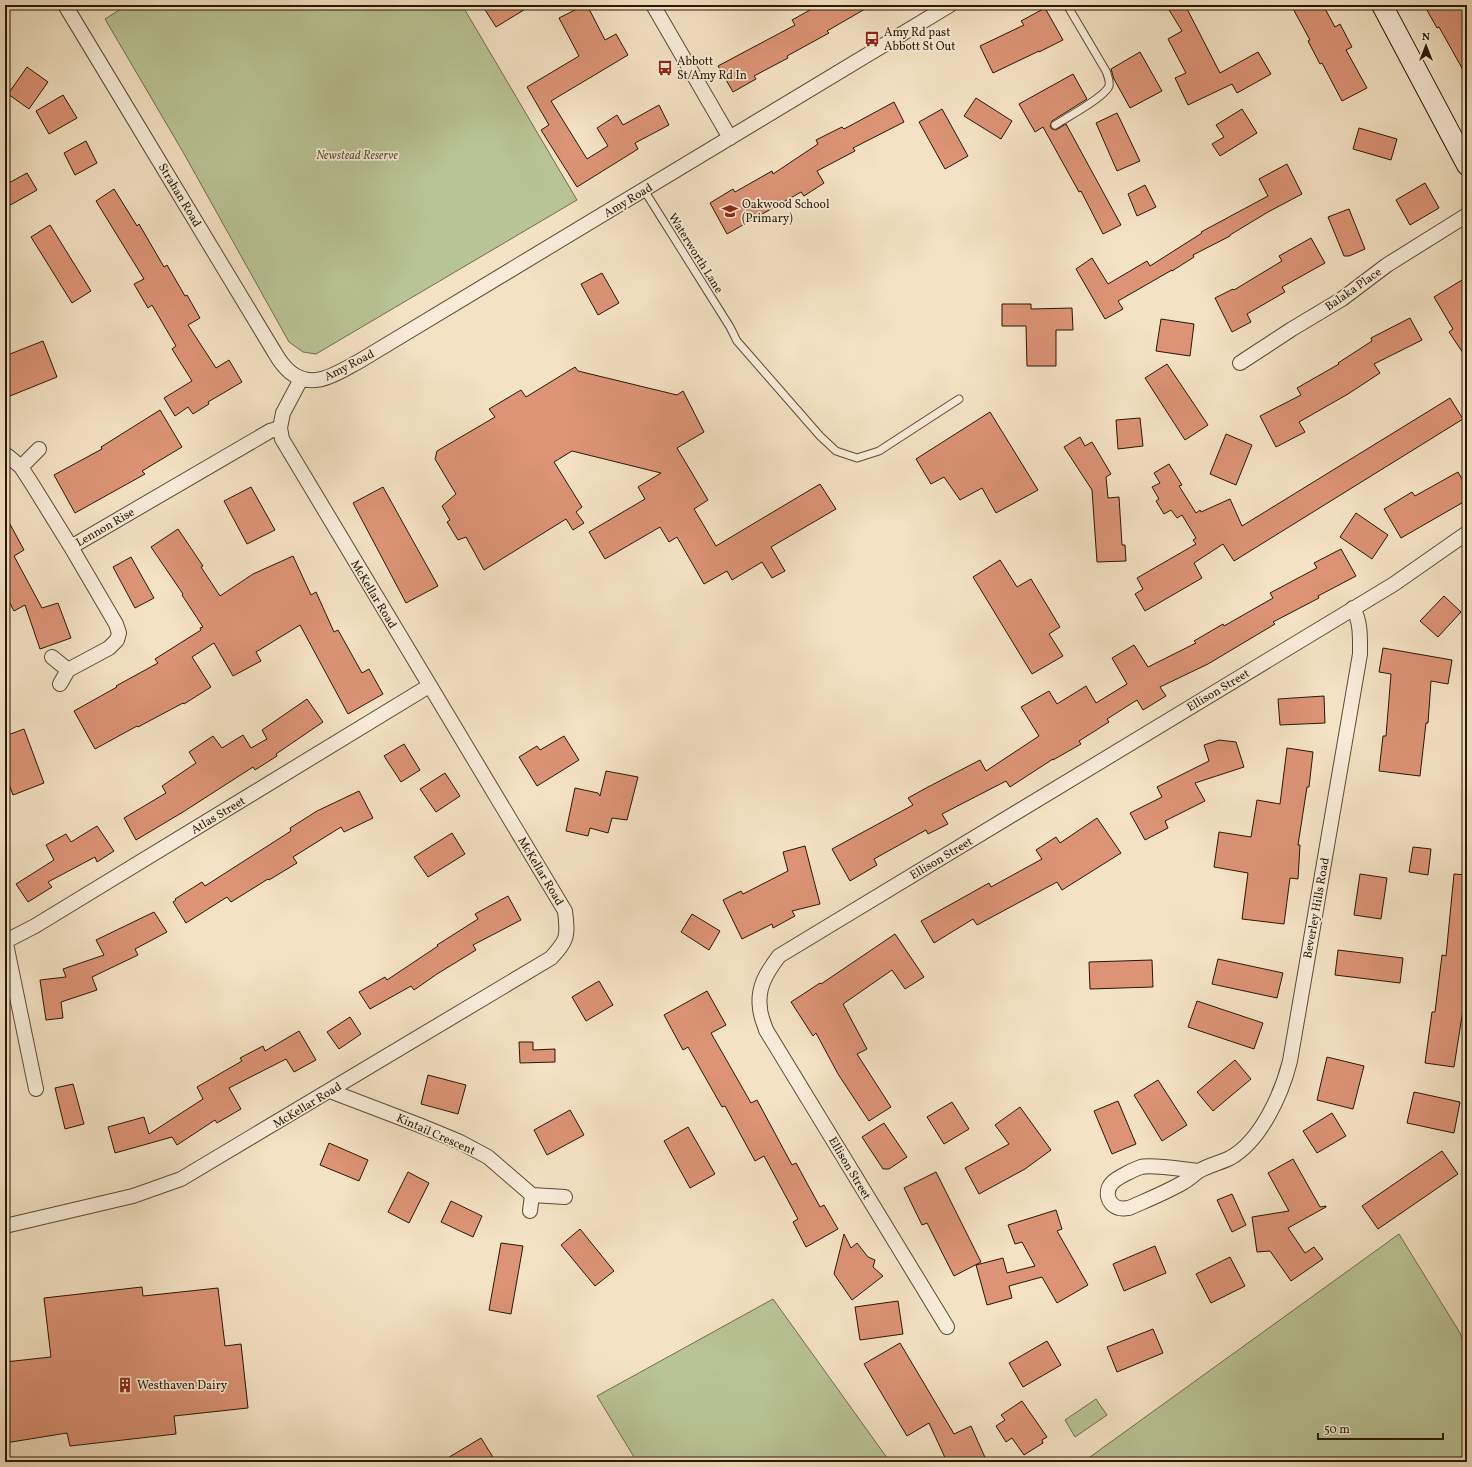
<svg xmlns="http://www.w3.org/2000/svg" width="1472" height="1467" font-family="Vollkorn,serif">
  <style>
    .green { fill: #b9c496; stroke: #716e4c }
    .building { fill: #dc9376; stroke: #291802 }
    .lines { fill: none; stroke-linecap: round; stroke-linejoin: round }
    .lane-casing { stroke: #5c4a32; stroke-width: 9 }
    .street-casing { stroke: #5c4a32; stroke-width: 16 }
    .secondary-casing { stroke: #291802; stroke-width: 22 }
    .lane { stroke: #f8ecd9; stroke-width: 7 }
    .street { stroke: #f8ecd9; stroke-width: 14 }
    .secondary { stroke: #f8ecd9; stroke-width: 20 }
    .labels { text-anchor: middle; stroke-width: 3.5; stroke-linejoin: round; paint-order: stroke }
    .poi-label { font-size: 12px; fill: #291802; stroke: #f8ecd9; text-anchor: start }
    .park-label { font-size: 12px; font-style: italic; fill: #5b5436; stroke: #f8ecd9 }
    .street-label { font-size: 12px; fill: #291802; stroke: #f8ecd9 }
  </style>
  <rect width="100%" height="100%" fill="#f4e2c4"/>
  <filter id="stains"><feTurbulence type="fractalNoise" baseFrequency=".005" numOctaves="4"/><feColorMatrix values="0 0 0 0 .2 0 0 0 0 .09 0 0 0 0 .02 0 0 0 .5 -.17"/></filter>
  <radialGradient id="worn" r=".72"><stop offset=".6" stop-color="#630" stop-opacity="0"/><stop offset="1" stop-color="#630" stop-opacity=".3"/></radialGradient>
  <path class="green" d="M127 5H462L577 200 316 354 303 352 289 342 183 152 105 19Z
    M1399 1234 1460 1333 1467 1355V1462H1083Z
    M773 1299 890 1462H637L597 1396Z
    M1096 1399 1107 1415 1075 1437 1065 1420Z"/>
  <path class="building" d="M482 5H532L496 27Z
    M585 5H587L605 40 616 34 628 55 551 101 587 159 608 146 597 128 617 115 623 125 659 105 669 125 635 143 638 149 577 187 541 130 549 125 527 87 579 56 559 18Z
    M819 5H872L827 31 829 33 787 56 788 58 754 76 756 79 733 92 718 66 795 25 792 20Z
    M1166 5H1185L1220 73 1258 52 1271 74 1237 93 1232 84 1188 105 1175 78 1186 73 1168 39 1182 31Z
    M1291 5H1323L1335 27 1340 24 1352 47 1346 50 1367 88 1342 101 1322 63 1320 64 1308 41 1310 40Z
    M1424 5H1464L1467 11V77L1439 27 1437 28Z
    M1045 8 1063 40 1039 52V51L993 73 980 46 1024 25 1021 21Z
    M1140 52 1162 91 1130 108 1114 79 1111 69Z
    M27 67 48 82 29 109 8 94Z
    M1073 74 1087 99 1052 121 1050 126 1052 129 1056 130 1066 124 1121 225 1103 234 1081 191 1079 192 1043 127 1035 132 1019 104Z
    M63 95 77 118 49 134 36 111Z
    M976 98 1012 121 1001 139 964 116Z
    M894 102 904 122 853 148 855 151 817 171 824 183 804 196 801 192 727 234 710 203 733 189 735 192 772 171 773 174 818 144 816 140 842 127 844 129Z
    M942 109 968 156 945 169 919 122Z
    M1242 109 1257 133 1220 156 1212 144 1224 137 1216 125Z
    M1117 113 1140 161 1117 171 1096 123Z
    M1359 128 1397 139 1391 160 1353 149Z
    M86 141 97 163 75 175 64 153Z
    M1287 164 1302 194 1268 212 1230 235V236L1193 255 1194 257 1172 271V270L1118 301 1123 309 1105 319 1076 269 1092 258 1108 284 1147 261 1150 266 1202 233 1201 232 1268 196 1259 179Z
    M27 173 37 190 5 208V185Z
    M1425 183 1439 208 1410 225 1396 200Z
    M1145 185 1156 207 1137 216 1128 194Z
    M114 189 137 226 139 224 164 267 167 265 185 296 187 295 200 318 188 325 216 368 229 360 242 382 208 402 209 404 193 414 188 407 175 416 164 398 192 381 172 349 176 346 152 305 148 308 134 284 144 279 96 201Z
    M1349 209 1365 249 1349 256H1344L1328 217Z
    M50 225 91 291 72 303 31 237Z
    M1311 238 1325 263 1282 287 1285 292 1247 314 1251 322 1232 332 1215 298 1233 289 1234 290 1282 261 1279 256Z
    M602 273 619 303 598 315 581 284Z
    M1467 277V359L1449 332 1453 329 1434 297Z
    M1002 304H1031V309L1072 308 1073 330H1056V366H1027L1026 326H1002Z
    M1410 318 1422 340 1374 364 1380 373 1348 394 1299 422 1305 432 1276 447 1260 416 1301 395 1297 388 1339 364 1338 363 1372 341 1371 338Z
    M1161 319 1194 324 1190 356 1156 351Z
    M43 341 57 377 5 398V356Z
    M1167 364 1208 425 1185 440 1145 378Z
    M575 367 578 371 677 395 683 391 704 432 677 448 708 500 694 509 716 546 820 484 836 509 771 547 785 571 772 578 762 562 732 580 727 571 704 584 677 537 669 542 660 527 605 559 589 532 645 499 638 487 661 473 572 451 554 462 582 507 576 512 584 523 573 530 566 519 484 570 466 537 458 540 447 522 450 520 442 506 456 494 435 459 437 451 495 417 489 409 521 390 526 397Z
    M1450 398 1463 419 1234 561 1223 544 1194 563 1202 578 1145 611 1135 594 1143 589 1137 578 1196 544 1193 540 1196 538 1182 515 1177 518 1171 510 1164 514 1156 501 1159 499 1152 487 1160 483 1154 473 1169 464 1182 485 1179 486 1196 513 1200 510 1201 512 1230 499 1242 526Z
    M160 410 182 447 142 471 145 474 75 513 54 475 102 449 101 447Z
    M990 412 1038 490 996 513 982 488 960 500 944 477 931 484 916 459Z
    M1140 418 1143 446 1118 449 1116 420Z
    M1226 434 1252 445 1236 485 1210 474Z
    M1080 437 1085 446 1092 442 1111 474 1106 477 1108 498 1119 497 1122 545H1125L1126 561 1097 562 1092 490 1064 447Z
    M1458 472 1467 488V500L1401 538 1384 509 1412 492 1415 496Z
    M251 487 275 530 247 544 224 501Z
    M383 487 438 586 406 603 353 503Z
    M1356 513 1388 535 1372 559 1340 537Z
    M5 515 24 550 14 556 42 608 58 603 71 638 40 649 25 605 14 611 5 594Z
    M178 529 203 566 201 567 220 596 253 574 293 556 311 595 316 592 334 632 338 630 362 673 369 669 383 694 348 714 300 625 256 652 261 661 233 676 214 643 192 657 211 687 184 704 183 703 138 727 137 726 95 749 74 711 117 687 116 686 158 663 155 659 201 630 200 628 203 627 182 595 183 594 151 547Z
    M1341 549 1356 576 1318 596 1319 598 1273 622 1275 624 1208 664 1160 687 1166 696 1143 710 1137 700 1107 719 1109 722 1079 741 1081 744 1053 760V759L1010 787 1006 781 942 814 948 824 928 834 926 830 874 859 877 865 850 881 832 849 913 805 908 798 928 787 980 760 986 771 1039 736 1021 707 1049 691 1057 704 1086 686 1096 703 1127 684 1112 658 1134 645 1148 667 1196 643 1194 641 1223 624 1224 626 1273 598 1270 593 1317 568 1314 563Z
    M131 557 154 598 135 608 113 567Z
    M1000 560 1017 587 1031 579 1060 627 1049 634 1063 656 1032 674 973 577Z
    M1444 596 1461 612 1438 637 1420 621Z
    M1383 648 1452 660 1448 684 1431 681 1428 723H1426L1420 776 1379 771 1383 736H1386L1391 674 1379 672Z
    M1324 696 1325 723 1280 725 1278 699Z
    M307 699 323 722 276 754 277 756 255 770 253 767 183 812 136 840 124 818 166 793 162 786 196 763 189 752 213 736 222 748 243 735 251 748 267 739 262 730Z
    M24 729 44 783 13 795 5 774V736Z
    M564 736 579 760 537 786 519 757 537 746 540 750Z
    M1219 740 1236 742 1244 767 1195 783 1205 801 1165 821 1168 828 1145 840 1130 813 1162 797 1157 787 1209 761 1204 745Z
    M404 744 420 770 401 782 384 756Z
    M1287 748 1313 752 1309 787H1307L1298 845H1300L1298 879 1290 878 1284 924 1242 919 1248 873 1214 867 1219 832 1251 837 1257 800 1280 804Z
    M606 771 638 777 627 820 612 818 608 833 590 828 588 836 566 831 575 788 598 793 600 796Z
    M445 773 460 796 436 812 420 789Z
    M359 791 373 818 344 832 341 827 293 857 297 863 269 880 268 879 231 902 227 897 186 923 173 902 176 900 175 899 202 882 205 886 291 831 290 828 317 811Z
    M1097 818 1121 853 1062 890 1057 882 977 925 973 919 934 943 921 921 989 883 991 887 1042 859 1036 850 1056 837 1060 843Z
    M97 826 114 851 97 862 95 857 48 882 52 887 28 902 16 884 54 860 46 845 66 834 71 842Z
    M452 833 465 854 428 877 414 857Z
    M805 846 820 904 792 911 795 916 773 928 772 924 742 939 723 900 741 891 743 894 788 871 783 852Z
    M1413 847 1431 849 1428 875 1409 872Z
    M1360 874 1387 878 1381 919 1354 915Z
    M1454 874 1467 875V997H1465L1454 1067 1425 1063 1432 1012H1435L1442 955 1446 956Z
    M508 896 521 920 473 945 476 950 437 974 414 990 411 986 370 1009 359 992 385 977 387 980 438 946 437 945 478 919 475 914Z
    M154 912 167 932 135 949 138 955 92 977 97 990 61 1002 63 1018 46 1020 40 980 66 977 63 969 104 955 96 940Z
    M692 914 720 931 709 950 681 932Z
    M895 934 924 977 905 989 892 970 843 1004 867 1049 857 1054 891 1107 869 1121 838 1074 816 1033 813 1036 791 1002 820 983 821 984Z
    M1338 950 1403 958 1400 983 1335 975Z
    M1218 959 1283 973 1277 998 1212 984Z
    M1152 960 1153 987 1090 989 1089 962Z
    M599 981 613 1005 586 1021 572 997Z
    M707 991 726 1025 711 1033 751 1103 757 1100 792 1165 796 1163 820 1207 824 1205 838 1229 806 1247 793 1222 798 1219 764 1156 755 1161 725 1106 722 1107 688 1047 683 1050 664 1015Z
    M1197 1001 1263 1023 1254 1049 1188 1027Z
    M350 1017 361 1034 339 1049 327 1032Z
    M299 1031 316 1060 294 1072 286 1059 229 1088 241 1109 217 1123 215 1120 177 1145 172 1137 115 1153 108 1127 144 1117 149 1134 203 1099 197 1087 242 1061 240 1058 263 1046 265 1051Z
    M519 1042H533V1050L555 1049V1062L520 1063Z
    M1327 1057 1364 1066 1353 1109 1317 1100Z
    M1235 1060 1251 1079 1213 1111 1197 1092Z
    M428 1075 466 1085 458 1114 421 1104Z
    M1158 1080 1187 1125 1162 1141 1134 1095Z
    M73 1084 84 1124 65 1129 55 1088Z
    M1414 1092 1460 1102 1454 1133 1407 1123Z
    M1118 1101 1136 1144 1112 1154 1094 1111Z
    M952 1102 969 1129 944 1144 927 1117Z
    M1020 1107 1051 1150 1025 1169 979 1194 965 1168 1009 1144 995 1125Z
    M570 1110 584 1135 547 1155 534 1130Z
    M1332 1113 1346 1136 1317 1153 1303 1131Z
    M884 1123 907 1157 889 1169H883L862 1137Z
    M688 1127 715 1174 690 1188 664 1141Z
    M329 1143 368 1160 359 1181 320 1165Z
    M1442 1151 1458 1174 1378 1229 1362 1206Z
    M1293 1159 1320 1207 1326 1206V1207L1288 1228 1305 1253 1314 1247 1323 1259 1291 1281 1270 1251 1257 1252 1252 1217 1289 1211 1268 1173Z
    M408 1172 429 1183 409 1223 388 1212Z
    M936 1172 981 1262 954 1276 927 1223 922 1225 904 1188Z
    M1232 1194 1246 1225 1232 1232 1217 1200Z
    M451 1201 482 1216 473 1237 441 1222Z
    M1056 1210 1062 1229 1057 1231 1088 1285 1057 1303 1042 1277 1009 1286 1012 1298 987 1305 976 1265 1003 1258 1007 1273 1035 1266 1022 1242 1015 1244 1008 1225Z
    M580 1229 614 1271 595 1286 561 1245Z
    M844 1234 851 1248 857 1243 868 1257 875 1260 873 1267 883 1276 852 1300 834 1274Z
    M501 1243 523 1246 511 1314 489 1310Z
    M1155 1246 1166 1273 1124 1291 1113 1264Z
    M1230 1257 1245 1286 1211 1303 1196 1274Z
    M142 1287 143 1296 218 1288 225 1346 241 1344 248 1408 174 1416 176 1434 70 1446 67 1433 5 1443V1362L51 1357 44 1298Z
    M898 1301 903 1334 860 1340 855 1307Z
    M1153 1329 1163 1353 1117 1372 1107 1347Z
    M1047 1341 1061 1365 1023 1387 1009 1363Z
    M900 1343 954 1434 971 1426 987 1462H947L929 1423 907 1436 864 1364Z
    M1022 1401 1047 1437 1042 1440 1043 1443 1024 1455 1012 1438 1006 1442 996 1426 1005 1420 1001 1415Z
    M481 1438 496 1462H441Z"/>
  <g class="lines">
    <defs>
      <path id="lane" d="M1055 125C1066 118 1105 97 1109 86 1110 81 1108 76 1106 71L1067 5
        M644 190 730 327 737 341 820 436 836 451 857 458 879 451 959 399"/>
      <path id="street" d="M65 5 275 353C279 360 284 367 290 372 313 391 337 373 358 362L950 5
        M653 5 730 138
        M1240 363 1292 329 1342 299 1387 265 1467 215
        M8 456 21 467 32 484 71 547 116 624 119 633 117 640 109 648 68 670 60 684
        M21 467 39 449
        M71 547 270 431 280 428
        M52 657 68 670
        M5 939 36 1089
        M6 941 35 926 429 686
        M330 1091 419 1125 460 1142 488 1157 532 1195 565 1197
        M1199 1171C1187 1170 1151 1164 1141 1167 1135 1169 1118 1177 1113 1182 1104 1190 1107 1205 1119 1208 1122 1209 1126 1208 1129 1208 1147 1200 1167 1192 1184 1182 1190 1179 1194 1174 1199 1171 1209 1165 1220 1163 1230 1158 1261 1141 1282 1093 1290 1061L1360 654C1360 638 1361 622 1353 608
        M530 1211 532 1195
        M5 1226 133 1196 181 1179 551 958C568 939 568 937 565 911L282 439 280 428 283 413 301 379
        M947 1327 766 1030C764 1023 760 1015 760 1008 757 987 767 972 779 956L1394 584 1467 533"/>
      <path id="secondary" d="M1382 5 1467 165"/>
    </defs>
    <use href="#lane" class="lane-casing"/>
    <use href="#street" class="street-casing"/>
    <use href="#secondary" class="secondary-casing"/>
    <use href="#lane" class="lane"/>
    <use href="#street" class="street"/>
    <use href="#secondary" class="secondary"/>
  </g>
  <defs>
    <symbol id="bus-bare" viewBox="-9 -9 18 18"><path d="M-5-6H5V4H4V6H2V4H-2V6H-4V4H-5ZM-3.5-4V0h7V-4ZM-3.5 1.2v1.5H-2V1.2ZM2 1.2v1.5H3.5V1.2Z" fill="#8f2418" stroke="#f8ecd9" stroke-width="2.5" paint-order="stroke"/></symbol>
    <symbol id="school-bare" viewBox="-9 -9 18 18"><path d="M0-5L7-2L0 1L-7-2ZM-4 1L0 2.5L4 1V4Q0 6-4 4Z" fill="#8f2418" stroke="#f8ecd9" stroke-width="2.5" paint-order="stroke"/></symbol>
    <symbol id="building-bare" viewBox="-9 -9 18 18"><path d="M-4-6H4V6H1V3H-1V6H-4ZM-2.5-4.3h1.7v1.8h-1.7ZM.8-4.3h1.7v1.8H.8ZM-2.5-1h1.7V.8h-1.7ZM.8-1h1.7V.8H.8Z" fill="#8f2418" stroke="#f8ecd9" stroke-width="2.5" paint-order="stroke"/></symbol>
  </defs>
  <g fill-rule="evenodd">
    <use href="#bus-bare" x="861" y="28" width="22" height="22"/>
    <use href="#bus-bare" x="654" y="57" width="22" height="22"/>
    <use href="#school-bare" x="719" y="200" width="22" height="22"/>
    <use href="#building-bare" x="114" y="1374" width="22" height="22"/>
  </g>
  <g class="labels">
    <g class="poi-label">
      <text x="884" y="36">Amy Rd past<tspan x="884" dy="14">Abbott St Out</tspan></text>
      <text x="677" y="65">Abbott<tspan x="677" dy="14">St/Amy Rd In</tspan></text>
      <text x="742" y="208">Oakwood School<tspan x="742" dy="14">(Primary)</tspan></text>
      <text x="137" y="1389">Westhaven Dairy</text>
    </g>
    <g class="park-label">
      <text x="357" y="159">Newstead Reserve</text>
    </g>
    <g class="street-label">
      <text transform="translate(180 195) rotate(59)" y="4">Strahan Road</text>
      <text transform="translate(628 200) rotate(-31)" y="4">Amy Road</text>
      <text transform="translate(696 253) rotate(58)" y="4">Waterworth Lane</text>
      <text transform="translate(1353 289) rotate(-35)" y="4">Balaka Place</text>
      <text transform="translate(349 365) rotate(-27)" y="4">Amy Road</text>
      <text transform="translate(105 527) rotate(-30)" y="4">Lennon Rise</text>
      <text transform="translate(374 594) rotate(59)" y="4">McKellar Road</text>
      <text transform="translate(1218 690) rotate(-31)" y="4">Ellison Street</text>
      <text transform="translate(218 815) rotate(-31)" y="4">Atlas Street</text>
      <text transform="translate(941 858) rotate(-31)" y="4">Ellison Street</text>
      <text transform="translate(541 871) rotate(59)" y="4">McKellar Road</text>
      <text transform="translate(1316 908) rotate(-80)" y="4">Beverley Hills Road</text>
      <text transform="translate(307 1105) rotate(-31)" y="4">McKellar Road</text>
      <text transform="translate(436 1134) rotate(24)" y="4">Kintail Crescent</text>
      <text transform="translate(850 1168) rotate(59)" y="4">Ellison Street</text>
    </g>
  </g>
  <rect width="1472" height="1467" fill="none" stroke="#f4e2c4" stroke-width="20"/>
  <rect x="6" y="6" width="1460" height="1455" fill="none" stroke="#291802" stroke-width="2"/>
  <rect x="10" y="10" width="1452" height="1447" fill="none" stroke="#291802"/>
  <g transform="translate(1426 46)" stroke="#f8ecd9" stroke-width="3" paint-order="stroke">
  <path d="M0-3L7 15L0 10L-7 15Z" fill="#291802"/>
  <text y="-6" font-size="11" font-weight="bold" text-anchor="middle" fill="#291802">N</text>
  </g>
  <path d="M1318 1433v6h125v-6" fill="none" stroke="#291802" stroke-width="2"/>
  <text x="1324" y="1433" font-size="12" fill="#291802" stroke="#f8ecd9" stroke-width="3" paint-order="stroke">50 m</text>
  <rect width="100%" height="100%" filter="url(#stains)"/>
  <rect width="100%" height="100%" fill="url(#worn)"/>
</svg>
